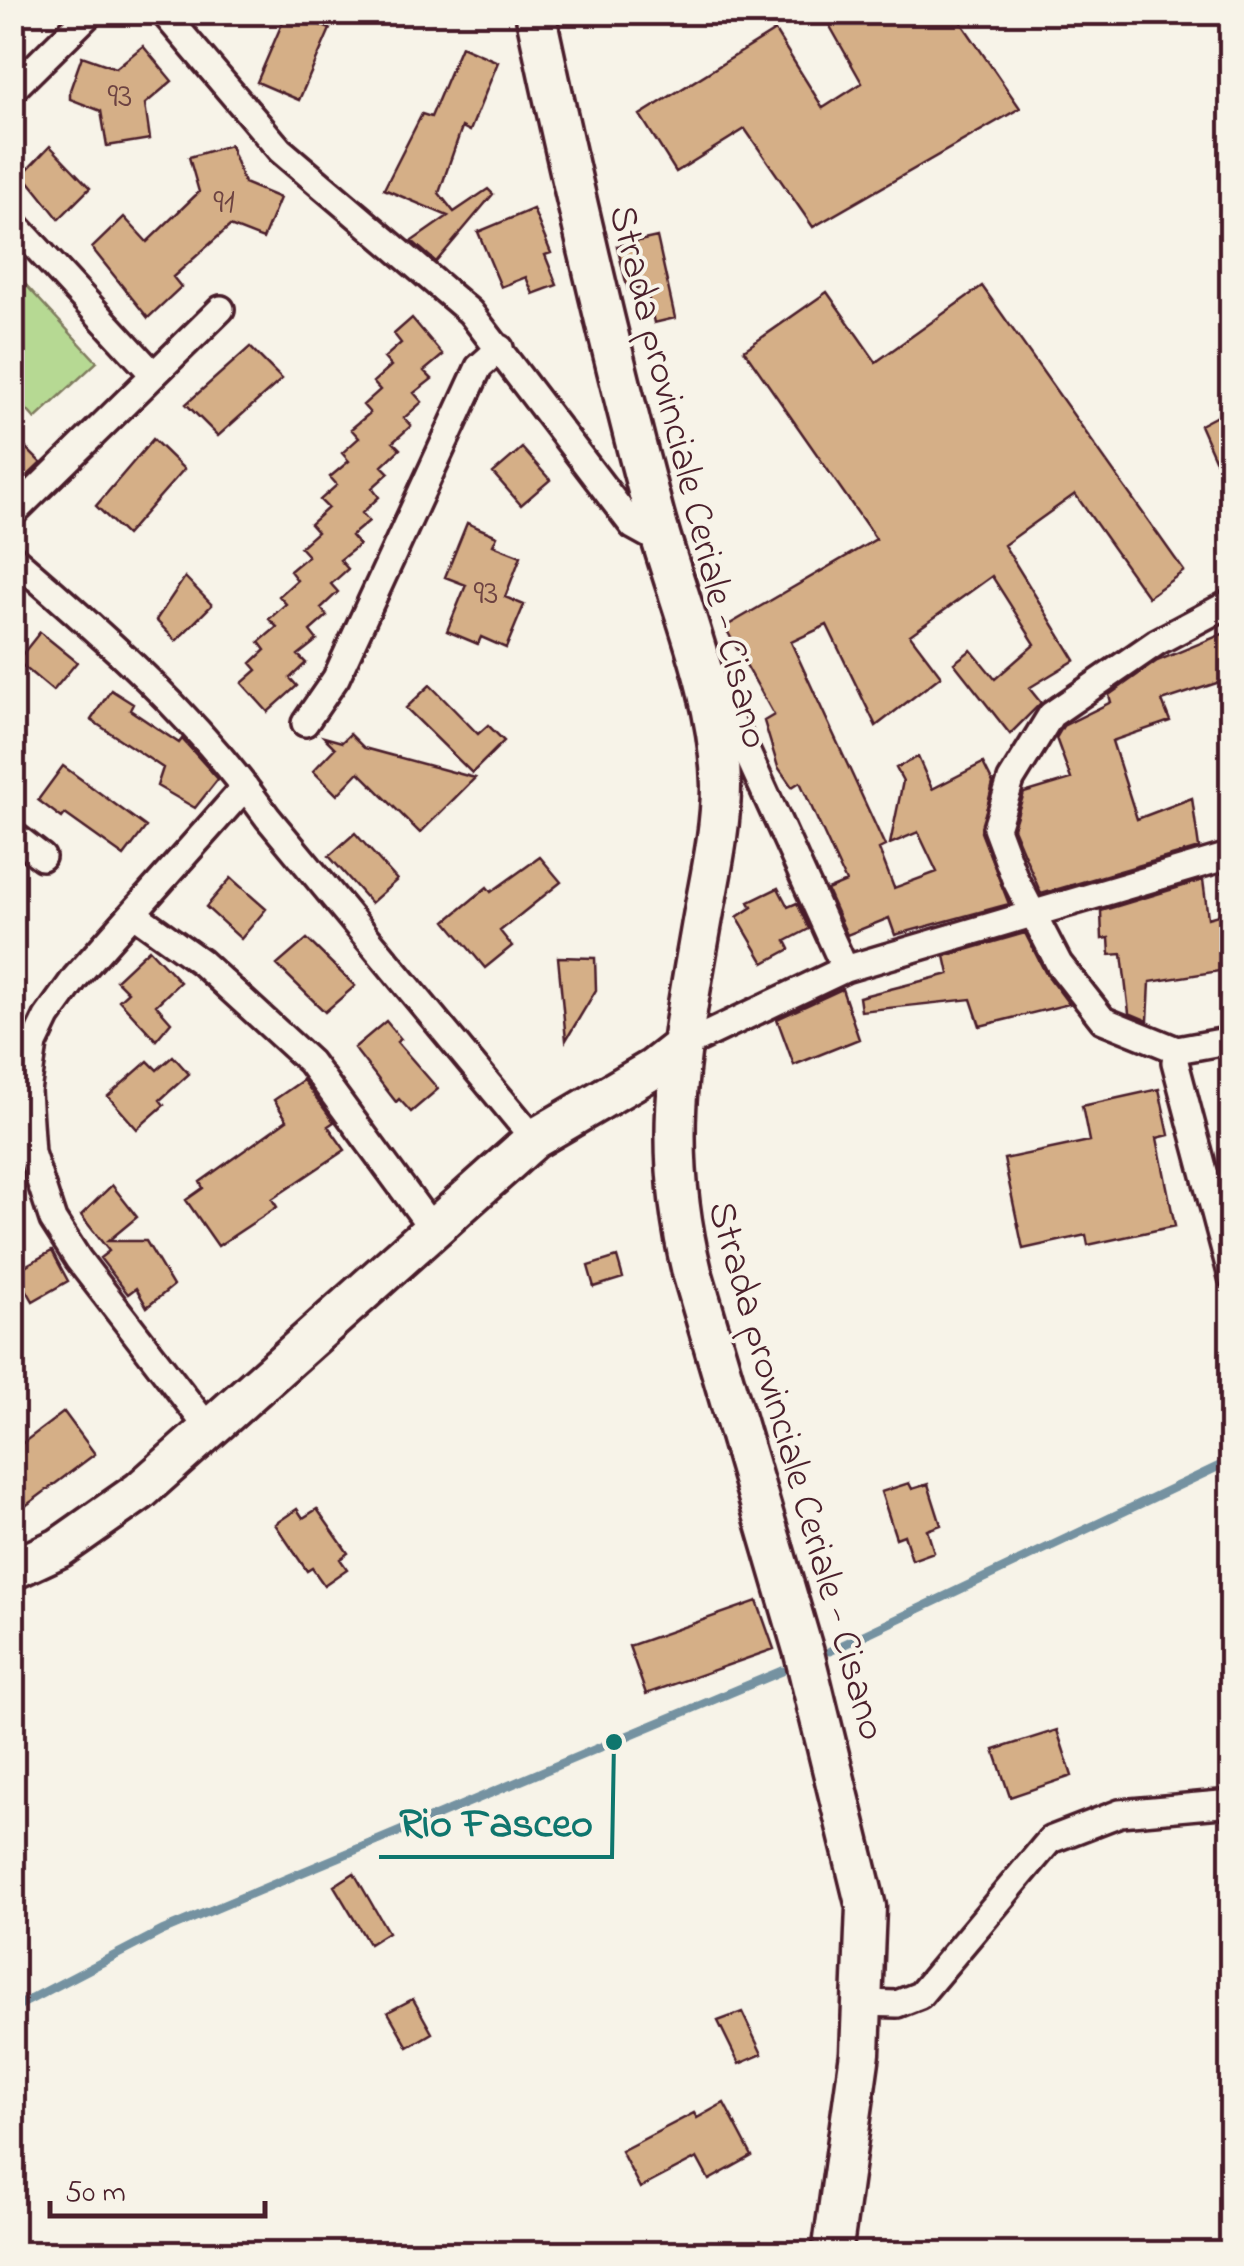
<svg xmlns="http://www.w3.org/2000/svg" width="1244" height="2266" font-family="'Indie Flower',sans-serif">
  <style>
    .green { fill: #b6d993; stroke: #807c5f; stroke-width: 2.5 }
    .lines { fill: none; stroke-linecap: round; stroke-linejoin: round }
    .stream { stroke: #7492a1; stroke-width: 9 }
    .building { fill: #d5af87; stroke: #4a1f2b; stroke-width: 2.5 }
    .street-casing { stroke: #4a1f2b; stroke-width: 32 }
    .secondary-casing { stroke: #4a1f2b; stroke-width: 45 }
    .street { stroke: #f7f3e8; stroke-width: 25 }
    .secondary { stroke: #f7f3e8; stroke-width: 38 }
    .labels { text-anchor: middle; stroke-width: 8; stroke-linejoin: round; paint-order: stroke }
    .number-label { font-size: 35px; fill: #6d4342 }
    .street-label { font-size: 40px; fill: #4a1f2b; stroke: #f7f3e8 }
    .leader { fill: none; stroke: #0f766e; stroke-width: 4 }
    .callout-dot { fill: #0f766e; stroke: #f7f3e8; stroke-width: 4 }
    .callout-label { font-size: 42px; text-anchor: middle; font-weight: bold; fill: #0f766e; stroke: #f7f3e8; stroke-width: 8; stroke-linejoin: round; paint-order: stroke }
  </style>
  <rect width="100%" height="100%" fill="#f7f3e8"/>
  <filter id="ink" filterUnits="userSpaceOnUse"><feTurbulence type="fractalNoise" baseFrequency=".01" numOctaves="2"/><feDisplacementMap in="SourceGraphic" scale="20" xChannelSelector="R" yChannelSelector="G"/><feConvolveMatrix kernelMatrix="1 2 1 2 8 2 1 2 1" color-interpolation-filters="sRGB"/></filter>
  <g filter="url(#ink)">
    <path class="green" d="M13 271 97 362 35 419 13 394Z"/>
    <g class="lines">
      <path class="stream" d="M830 1651 1232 1460
        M12 2009 162 1931 782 1671"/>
    </g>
    <path class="building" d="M287 12H323L318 24 330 29 299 100 257 82Z
      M822 12H954L1020 108 813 227 745 129 676 172 640 115 775 31 823 108 862 83Z
      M143 46 172 81 145 104 150 139 107 146 101 111 70 99V90L82 56 116 68Z
      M461 46 498 62 470 131 462 127 439 193 454 212 488 189 493 194 436 262 412 241 448 216 384 189 422 114 431 117Z
      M230 145 244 183 280 198 263 239 230 226 173 277 181 287 148 318 92 248 124 217 147 242 199 192 189 157Z
      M50 146 90 188 59 219 23 174Z
      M533 209 551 253 545 255 557 285 533 294 526 277 501 287 478 232Z
      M657 237 675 318 654 323 646 286 628 290 617 246Z
      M982 286 1184 571 1148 597 1075 494 1004 545 1075 660 1029 688 1041 703 1010 734 954 663 971 650 995 679 1035 644 992 576 910 635 941 676 876 726 827 625 791 642 885 846 879 849 894 888 937 872 918 832 890 844 903 781 896 768 918 757 932 789 983 763 993 783 981 832 1009 904 895 935 889 918 847 935 827 890 846 882 800 782 792 787 778 767 764 721 774 715 725 627 876 539 744 350 827 292 876 362Z
      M412 318 443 355 424 371 432 379 414 393 422 402 404 418 411 426 393 442 400 449 382 466 389 473 372 488 379 497 362 513 369 521 351 536 359 545 340 560 348 569 331 584 338 592 321 608 327 616 310 631 317 640 298 655 306 663 290 678 297 686 268 712 242 683 257 670 251 663 265 650 259 642 277 627 269 619 286 604 279 596 297 580 290 571 308 556 300 547 317 532 310 524 328 508 320 500 337 485 330 477 349 461 342 453 359 438 351 429 370 413 363 405 380 390 373 382 391 366 384 358 401 343 394 334Z
      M250 347 282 379 218 436 186 404Z
      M1232 408V498L1200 425Z
      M12 434 41 463 12 491Z
      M153 439 184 469 126 535 96 506Z
      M522 448 550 480 521 505 493 473Z
      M467 523 497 536 493 545 521 556 505 597 524 605 506 648 481 637 478 644 447 631 466 585 445 577Z
      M185 577 212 605 176 641 156 620Z
      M1232 630V678L1162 701 1170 721 1112 741 1137 819 1192 798 1199 848 1041 894 1013 828 1024 793 1071 779 1056 738 1063 726 1111 702 1109 695 1157 661Z
      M40 632 77 662 53 691 17 661Z
      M430 685 478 734 488 725 504 741 472 773 406 708Z
      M111 690 133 704 130 710 179 743 182 739 218 779 195 808 157 786 163 768 91 720Z
      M350 734 364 748 475 778 420 833 359 772 337 795 313 771 335 748 324 737 342 742Z
      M63 766 146 827 124 856 65 814 62 818 38 800Z
      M355 833 397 880 371 903 329 856Z
      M540 857 561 882 500 931 512 946 485 968 446 921 487 887 491 892Z
      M231 878 266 909 241 939 206 907Z
      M1203 880 1208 918 1232 911V969L1150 982 1148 1021 1129 1013 1122 954 1110 955 1109 938 1102 939 1101 911Z
      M778 888 788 907 797 903 809 929 786 941 790 949 764 963 737 917 752 907 749 902Z
      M1025 933 1045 972 1069 1004 980 1026 971 999 861 1011 859 997 949 974 945 956Z
      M307 939 355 986 325 1012 277 965Z
      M149 949 180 982 156 1005 171 1022 156 1040 119 1000 128 992 116 980Z
      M558 957 595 958 596 990 566 1040Z
      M842 989 859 1039 794 1065 777 1019Z
      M386 1021 401 1039 397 1042 438 1089 411 1112 399 1099 396 1102 354 1048Z
      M173 1056 189 1074 160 1100 164 1105 137 1129 108 1096 148 1061 157 1070Z
      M303 1080 334 1122 328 1126 345 1150 272 1199 277 1207 218 1246 186 1200 203 1188 200 1182 287 1120 274 1100Z
      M1159 1089 1169 1135 1157 1138 1175 1226 1088 1245 1086 1235 1023 1249 1004 1159 1089 1141 1082 1106Z
      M112 1185 137 1217 108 1241H146L173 1286 147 1307 136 1288 128 1294 100 1258 109 1251 81 1215Z
      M52 1251 68 1281 33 1301 16 1271Z
      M617 1257 623 1278 594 1287 588 1266Z
      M64 1412 95 1454 12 1516V1451Z
      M909 1483 912 1489 928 1484 941 1525 927 1530 934 1552 912 1560 904 1535 896 1538 881 1492Z
      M297 1509 303 1518 317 1509 348 1553 340 1559 347 1569 324 1585 312 1568 307 1571 275 1524Z
      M757 1601 774 1649 646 1694 629 1646Z
      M1057 1730 1072 1776 1010 1797 994 1750Z
      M354 1873 388 1932 369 1944 334 1886Z
      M413 1999 432 2033 408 2047 388 2012Z
      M742 2012 762 2054 739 2064 718 2021Z
      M724 2103 752 2156 709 2180 697 2158 640 2188 621 2151 694 2113 697 2118Z"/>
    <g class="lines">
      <defs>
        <path id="street" d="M163 12 280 150 470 312 633 526 662 542
          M12 90 91 12
          M12 221 153 374
          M12 514 221 309
          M12 557C105 637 197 718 268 818L534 1139
          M712 709 724 712 739 735 845 969
          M305 723 336 678 479 367 500 348
          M12 834 42 857
          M134 914 201 962 310 1062 431 1227
          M1232 1040 1177 1050 1175 1062 1232 1277
          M681 1047 845 969 1232 855
          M1177 1050 1103 1020 1059 964 1015 879 996 828 1011 780 1051 715 1157 642 1232 602
          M209 1429 78 1259 53 1220 31 1153 27 1091 34 1044 47 1017 75 978 245 787
          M864 2003 897 2004 920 1995 1050 1840 1120 1813 1232 1803"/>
        <path id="secondary" d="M535 12C571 181 610 348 654 514 678 602 719 693 721 785 721 833 709 881 701 928 679 1055 661 1144 692 1272L804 1653 866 1907 860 2053 832 2254
          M12 1570 59 1548 140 1491 534 1139 653 1069 681 1047"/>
      </defs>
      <use href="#street" class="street-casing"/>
      <use href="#secondary" class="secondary-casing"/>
      <use href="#street" class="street"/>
      <use href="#secondary" class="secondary"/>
    </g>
  </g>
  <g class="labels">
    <g class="number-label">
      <text x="120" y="106">93</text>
      <text x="224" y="212">91</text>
      <text x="486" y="603">93</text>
    </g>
    <g class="street-label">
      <text transform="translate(691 476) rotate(76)" y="14">Strada provinciale Ceriale - Cisano</text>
      <text transform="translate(799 1470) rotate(74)" y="14">Strada provinciale Ceriale - Cisano</text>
    </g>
  </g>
  <path class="leader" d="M614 1742L612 1857H379"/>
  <circle class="callout-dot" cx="614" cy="1742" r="10"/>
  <g class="callout-label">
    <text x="496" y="1836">Rio Fasceo</text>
  </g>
  <rect width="1244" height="2266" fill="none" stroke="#f7f3e8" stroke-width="50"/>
  <rect x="25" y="25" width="1194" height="2216" fill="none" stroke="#4a1f2b" stroke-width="4" filter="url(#ink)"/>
  <path d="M50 2201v15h215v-15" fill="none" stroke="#4a1f2b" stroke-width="5"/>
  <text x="65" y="2201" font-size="30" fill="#4a1f2b" stroke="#f7f3e8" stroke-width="8" paint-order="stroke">50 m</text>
</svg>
